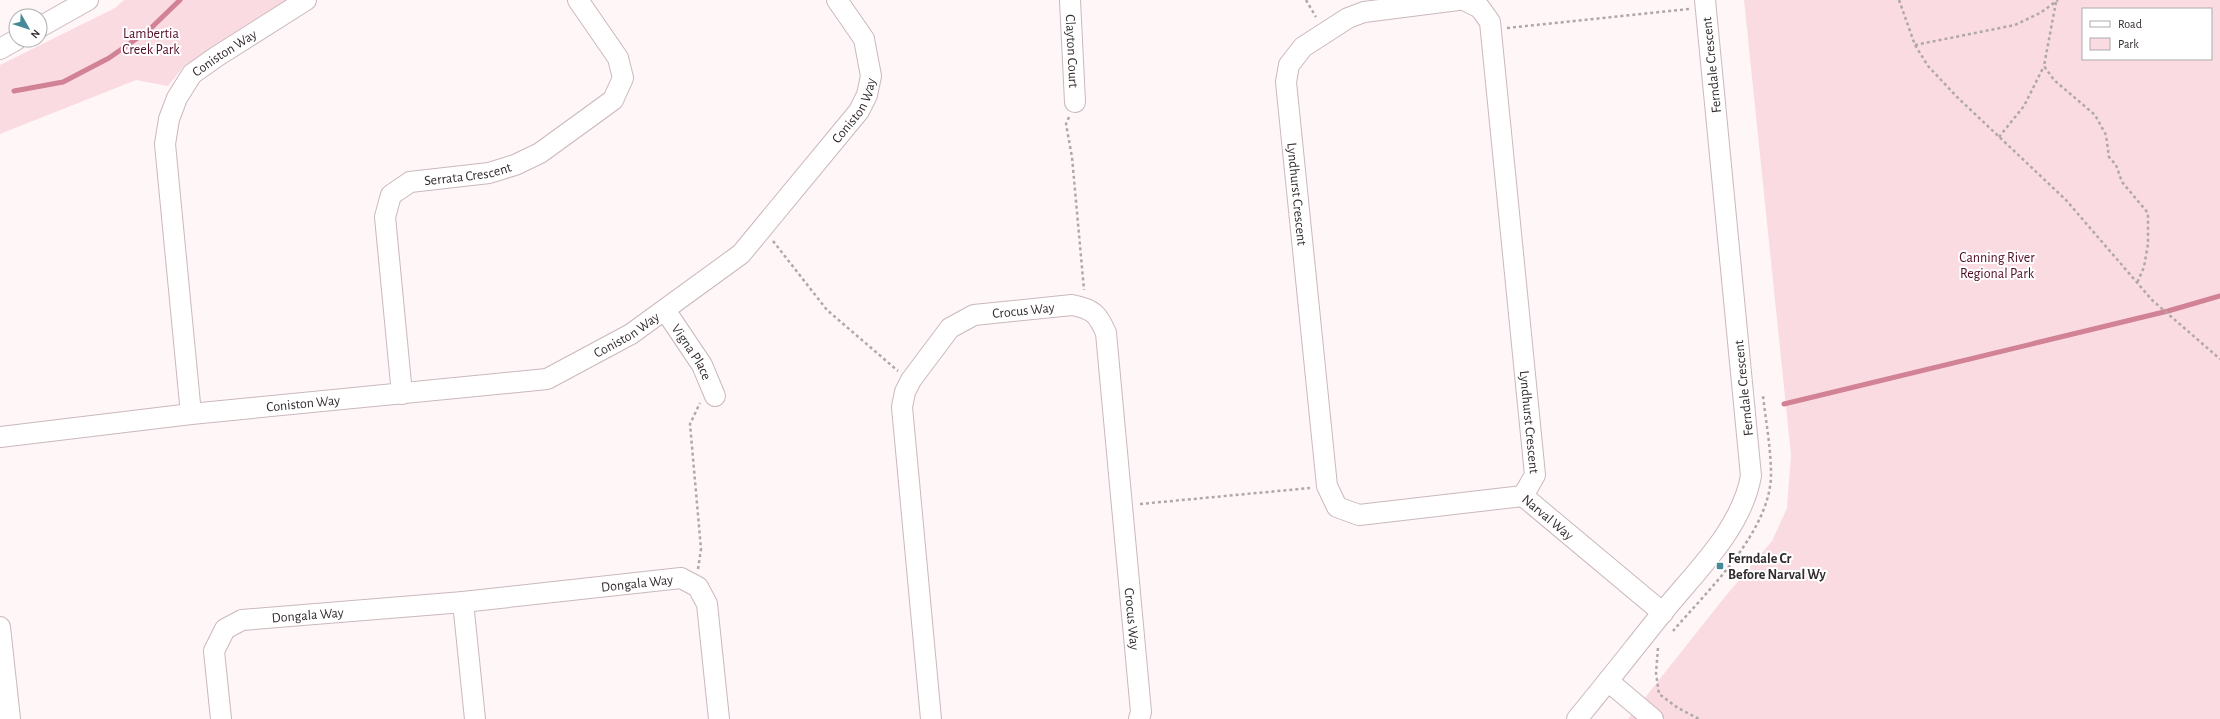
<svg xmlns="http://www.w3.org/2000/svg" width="2220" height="719" font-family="'Alegreya Sans',sans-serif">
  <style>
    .green { fill: #fbdbe2; fill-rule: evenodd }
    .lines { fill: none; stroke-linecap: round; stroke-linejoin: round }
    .stream { stroke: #d18294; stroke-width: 5 }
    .minor-casing { stroke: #cbb8bc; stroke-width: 22 }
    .path { stroke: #afa8a9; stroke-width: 2.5; stroke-dasharray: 3 3; stroke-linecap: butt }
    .minor { stroke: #fff; stroke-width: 20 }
    .poi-dot { fill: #468999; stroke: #fff; stroke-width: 1.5 }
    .labels { text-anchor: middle; stroke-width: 4; stroke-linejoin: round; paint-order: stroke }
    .park-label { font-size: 14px; fill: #530b26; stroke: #fff }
    .street-label { font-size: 14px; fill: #332c2e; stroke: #fff }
    .poi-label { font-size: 14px; font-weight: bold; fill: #332c2e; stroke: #fff; text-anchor: start }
  </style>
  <rect width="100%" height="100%" fill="#fef6f7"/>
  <path class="green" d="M124 0H287L184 66 168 86 136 80 0 134V65L115 8Z
    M1744 0H2220V719H1628L1724 598 1772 541 1787 508 1791 455ZM2083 9H2211V59H2083Z"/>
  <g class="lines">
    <path class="stream" d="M14 91 63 82 109 58 149 30 180 0
      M1784 404 2168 311 2220 296"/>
    <defs>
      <g id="minor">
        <path id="s1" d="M1070 0 1075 102"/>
        <path id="s2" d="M1458 0 1364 12 1348 18 1303 47 1289 65 1286 82 1327 486 1337 507 1359 515 1523 496 1663 613"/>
        <path id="s3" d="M1464 0 1480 8 1490 22 1535 475 1523 496"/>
        <path d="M40 27 88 0"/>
        <path d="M0 49 16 40"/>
        <path id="s4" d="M665 310 702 365 715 396"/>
        <path id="s5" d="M402 394 385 217 391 195 410 182 489 173 515 165 540 153 613 100 623 78 618 58 578 0"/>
        <path id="s6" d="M191 414 165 144 169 119 177 98 192 74 216 57 306 0"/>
        <path id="s7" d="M0 437 191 414 547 379 631 334 741 254 859 111 867 95 871 76 864 39 837 0"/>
        <path d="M463 602 475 719"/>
        <path d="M0 627 10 719"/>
        <path d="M1608 681 1653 719"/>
        <path id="s8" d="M221 719 214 651 225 629 242 620 463 602 681 578 698 587 707 604 719 719"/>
        <path id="s9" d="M931 719 902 407 905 392 911 380 950 328 974 315 1072 305C1093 309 1098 314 1106 333L1141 712 1139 719"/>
        <path d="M1577 719C1606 684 1634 648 1663 612 1696 571 1741 530 1751 476L1705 0"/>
      </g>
    </defs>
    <use href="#minor" class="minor-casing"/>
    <path class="path" d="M1306 0 1316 17
      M1899 0 1915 45 1928 66 1957 97 2066 200 2152 300 2220 359
      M2056 2 2044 66 2054 80 2095 115 2106 135 2109 157 2116 165 2122 182 2148 213V244L2144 267 2137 283
      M1507 28 1689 9
      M1915 45 2015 25 2040 13 2058 0
      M1069 117 1066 124 1072 157 1084 290
      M1999 137 2024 106 2044 66
      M773 241 827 310 898 371
      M1140 504 1310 488
      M698 569 701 549 690 424 700 403
      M1673 631C1708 590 1770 532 1771 475 1771 449 1766 422 1763 396
      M1658 648 1656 673 1659 694 1678 708 1699 719"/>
    <use href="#minor" class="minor"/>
  </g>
  <rect class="poi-dot" x="1716" y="562" width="8" height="8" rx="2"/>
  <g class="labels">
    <g class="park-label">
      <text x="151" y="38">Lambertia<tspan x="151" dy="16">Creek Park</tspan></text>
      <text x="1997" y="262">Canning River<tspan x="1997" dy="16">Regional Park</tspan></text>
    </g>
    <g class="street-label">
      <text dy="5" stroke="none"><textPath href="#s1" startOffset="51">Clayton Court</textPath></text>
      <text dy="5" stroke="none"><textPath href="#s6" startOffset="386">Coniston Way</textPath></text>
      <text transform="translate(1711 65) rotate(-96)" y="5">Ferndale Crescent</text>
      <text dy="5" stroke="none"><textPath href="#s7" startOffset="965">Coniston Way</textPath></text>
      <text dy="5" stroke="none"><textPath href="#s5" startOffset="282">Serrata Crescent</textPath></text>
      <text dy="5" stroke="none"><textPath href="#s2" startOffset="318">Lyndhurst Crescent</textPath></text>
      <text dy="5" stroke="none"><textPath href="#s9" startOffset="484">Crocus Way</textPath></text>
      <text dy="5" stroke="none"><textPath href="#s7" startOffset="641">Coniston Way</textPath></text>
      <text dy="5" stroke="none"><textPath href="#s4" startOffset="50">Vigna Place</textPath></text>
      <text transform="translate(1743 388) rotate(-96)" y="5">Ferndale Crescent</text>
      <text dy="5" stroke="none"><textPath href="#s7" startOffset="305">Coniston Way</textPath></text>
      <text dy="5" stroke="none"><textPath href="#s3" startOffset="437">Lyndhurst Crescent</textPath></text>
      <text dy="5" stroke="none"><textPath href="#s2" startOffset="856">Narval Way</textPath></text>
      <text dy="5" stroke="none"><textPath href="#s8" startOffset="509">Dongala Way</textPath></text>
      <text dy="5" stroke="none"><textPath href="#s8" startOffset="178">Dongala Way</textPath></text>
      <text dy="5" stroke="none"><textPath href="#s9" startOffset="867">Crocus Way</textPath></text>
    </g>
    <g class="poi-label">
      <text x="1728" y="563">Ferndale Cr<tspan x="1728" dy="16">Before Narval Wy</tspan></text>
    </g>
  </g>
  <rect x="2082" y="8" width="130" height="52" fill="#ffffff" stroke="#adabab"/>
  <rect x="2090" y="21" width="20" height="6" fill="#ffffff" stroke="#adabab"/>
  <text x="2118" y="28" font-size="12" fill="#332c2e">Road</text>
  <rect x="2090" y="38" width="20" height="12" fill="#fbdbe2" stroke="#adabab"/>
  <text x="2118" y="48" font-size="12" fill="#332c2e">Park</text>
  <g transform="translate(28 28) rotate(129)"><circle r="19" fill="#ffffff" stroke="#adabab"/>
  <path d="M0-3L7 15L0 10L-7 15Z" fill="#468999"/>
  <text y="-6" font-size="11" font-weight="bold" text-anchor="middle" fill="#332c2e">N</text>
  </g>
</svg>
